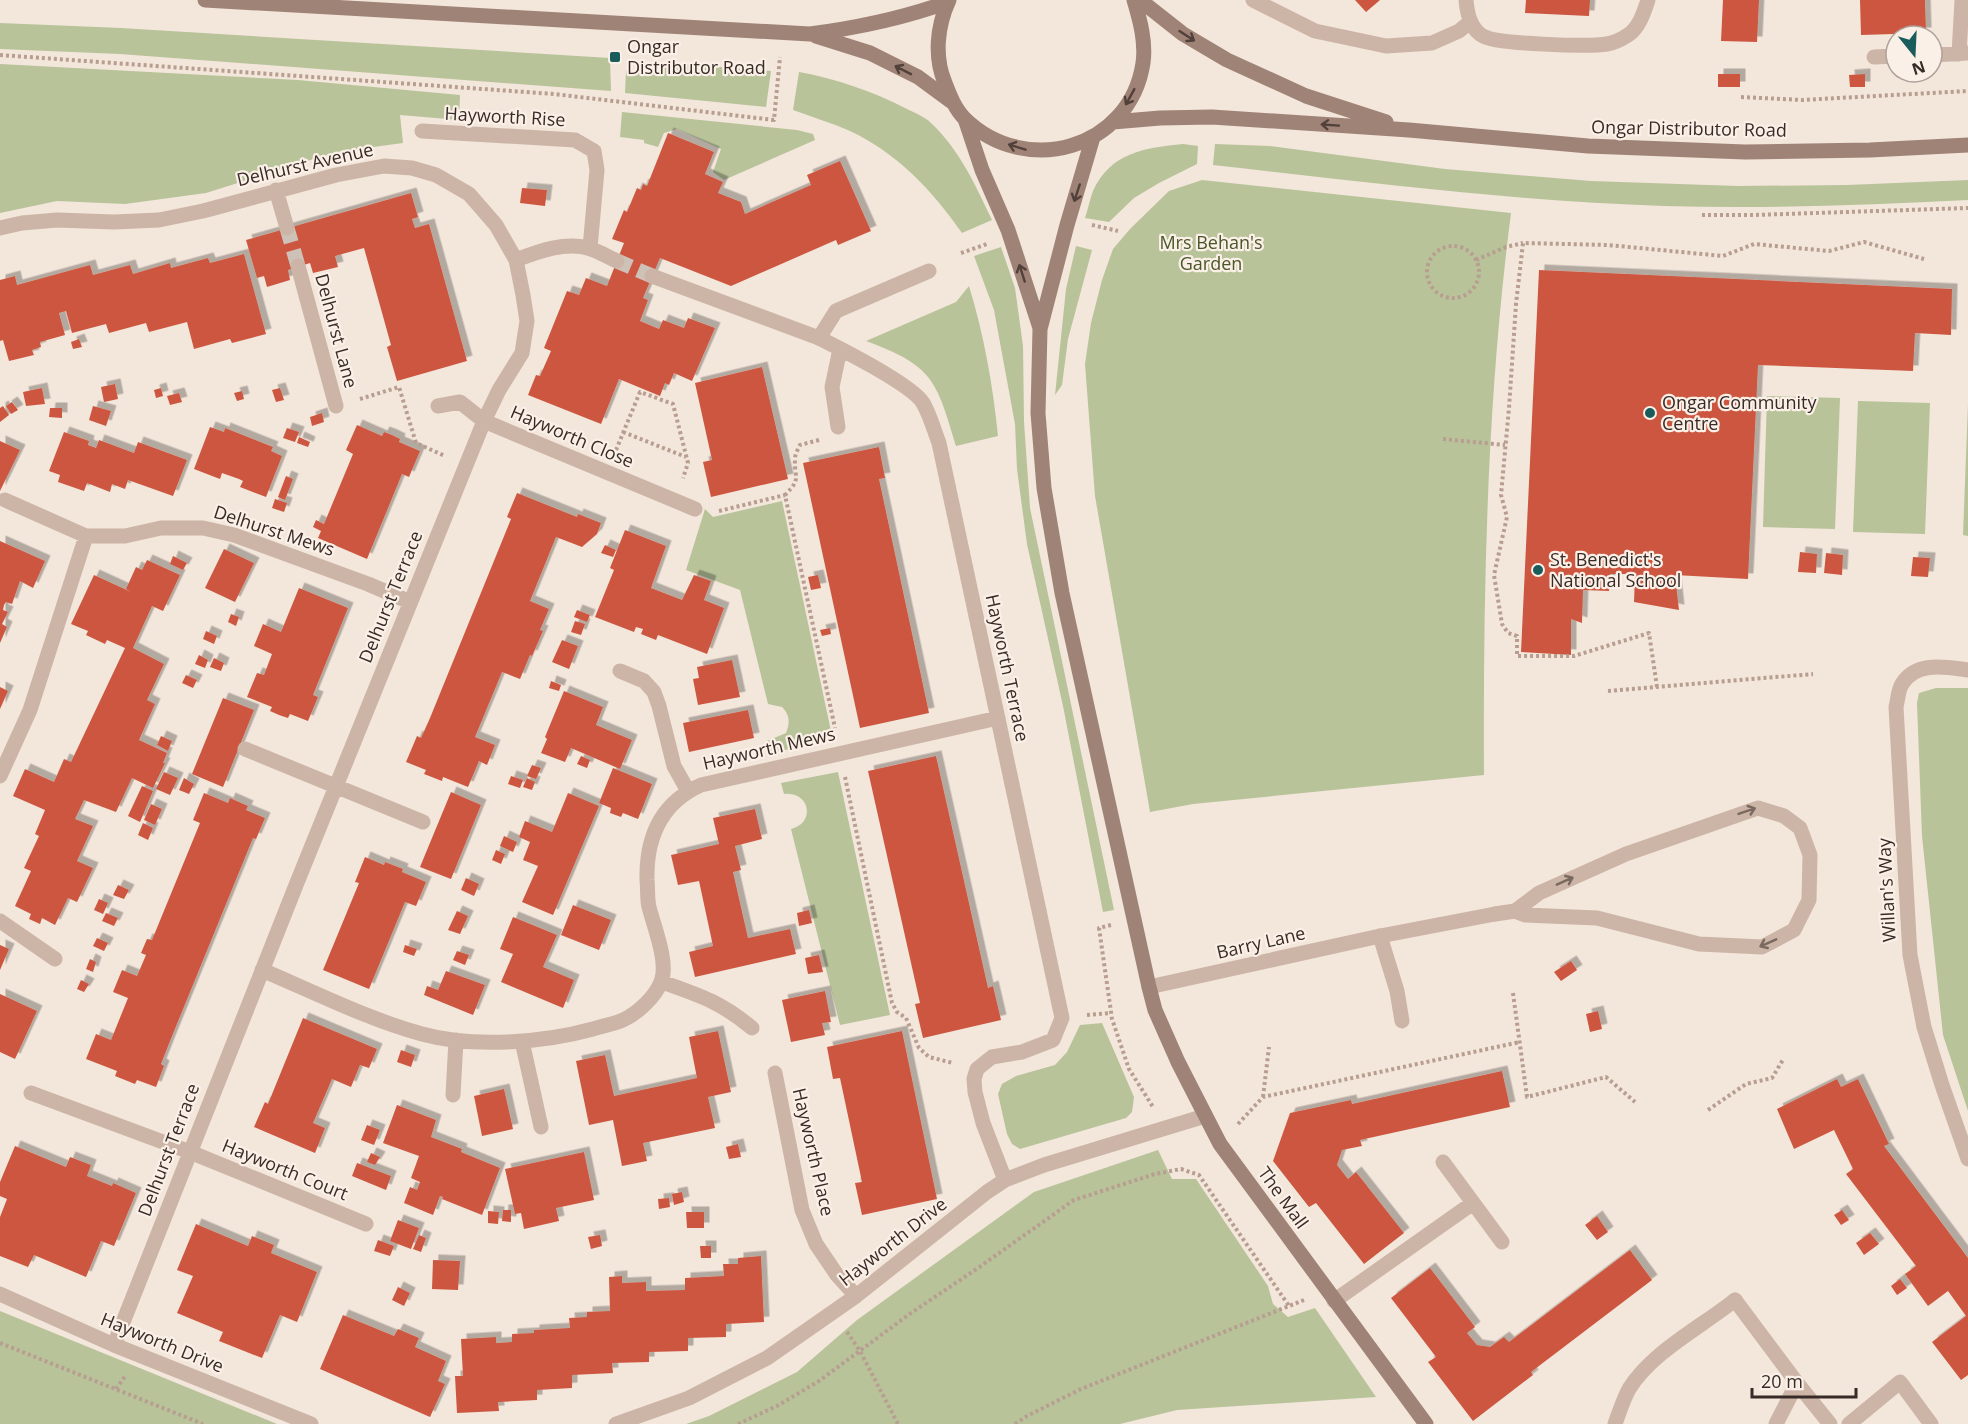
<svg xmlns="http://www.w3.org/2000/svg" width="1968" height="1424" font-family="'Open Sans',sans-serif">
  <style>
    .green { fill: #b8c39a }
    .building { fill: #cd573f; filter: url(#shadow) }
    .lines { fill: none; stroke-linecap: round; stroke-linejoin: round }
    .street-tunnel { stroke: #cec1b7; stroke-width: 15; stroke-dasharray: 15 8; stroke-linecap: butt }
    .path { stroke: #b89e90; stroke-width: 4; stroke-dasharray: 3 3; stroke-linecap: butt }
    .lane { stroke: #ccb5a6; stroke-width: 15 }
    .street { stroke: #ccb5a6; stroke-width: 15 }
    .secondary { stroke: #a08377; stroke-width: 15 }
    .oneway { stroke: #52413b }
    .oneway2 { stroke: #7b6960 }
    .poi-dot { fill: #1a5c5b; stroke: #fbf0e7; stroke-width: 2 }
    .labels { text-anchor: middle; stroke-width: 4.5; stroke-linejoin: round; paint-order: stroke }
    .poi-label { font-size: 18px; fill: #382b27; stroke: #fbf0e7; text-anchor: start }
    .street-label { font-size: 18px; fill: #382b27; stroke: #fbf0e7 }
    .park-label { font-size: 18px; fill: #4a572a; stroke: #fbf0e7 }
  </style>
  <defs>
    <filter id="shadow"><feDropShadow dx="5.5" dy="-5.5" stdDeviation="0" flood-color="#0004"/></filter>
  </defs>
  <rect width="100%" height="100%" fill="#f3e6db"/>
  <path class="green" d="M0 23 121 28 610 58 611 91 120 54 0 49Z
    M659 62 771 71 766 107 625 93 626 71 659 73Z
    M0 64 298 80 460 95 459 120 400 115 403 143 336 152 206 193 125 204 57 201 0 213Z
    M799 72C837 79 872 91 907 109 915 113 925 117 931 123 959 149 976 186 992 220L962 233C933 191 897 153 850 131 832 123 812 117 793 110Z
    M622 112 797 130 813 134 815 140 724 180 713 172 721 149 677 129 664 133 658 147 644 143V140L620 137Z
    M1183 144 1198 146 1197 164 1159 183 1134 198 1109 222 1085 218C1088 209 1090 199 1093 191 1111 152 1145 148 1183 144Z
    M1215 144 1270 146 1445 169 1591 181 1738 186 1847 185 1968 180V200C1867 205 1766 209 1664 206 1513 201 1363 182 1213 165Z
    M1202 180 1511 213C1487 399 1483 587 1484 775L1193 804 1150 812 1095 496 1085 364 1091 323 1102 280 1113 249 1130 229 1169 191Z
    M1076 246 1092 250 1068 339 1062 385 1055 395 1066 289Z
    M1001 247 1015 288 1023 346 1024 422 1030 508 1114 910 1103 912 1063 706 1027 544 1017 469 1015 424 994 310 974 256Z
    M969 286C984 335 993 386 998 436L956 446C936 379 933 366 866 341L956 302Z
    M1767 396 1840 398 1835 529 1763 527Z
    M1858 401 1930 403 1925 534 1853 532Z
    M1968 404V536L1963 535Z
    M782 501 831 731 827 734 825 742 770 753 767 741 786 733C790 723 790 715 782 707L768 704 740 590 686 570 705 509 713 517Z
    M1936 688H1968V1111L1943 1035 1922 836 1917 703 1919 693Z
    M838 772 890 1015 840 1025 791 829C816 823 810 791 784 794L781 783Z
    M1102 1023 1134 1097 1132 1112 1126 1118 1020 1149 1012 1144 1007 1134 998 1094 1002 1084 1016 1076 1055 1065 1067 1052 1080 1025Z
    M1158 1150 1172 1179H1196L1268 1286 1273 1304 1288 1317 1315 1308 1376 1397 1177 1410 1120 1424H686L709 1416 797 1372 857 1320 1034 1192Z
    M0 1311 277 1424H0Z"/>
  <path class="building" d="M1355 0H1380L1366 12Z
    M1526 0H1590L1589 16 1525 13Z
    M1723 0H1759L1757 42 1721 41Z
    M1860 0H1925L1926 33 1861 35Z
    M1718 74H1740V87H1718Z
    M1865 74V87H1850L1849 75Z
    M668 133 714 152 705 174 723 182 718 193 741 202 745 214 811 185 807 175 840 161 871 231 838 245 836 240 731 286 660 258 643 298 648 300 640 321 659 329 663 320 684 328 688 318 715 328 692 381 674 373 669 385 665 383 660 396 619 379 601 424 528 395 536 375 540 376 551 351 544 348 567 291 579 295 586 278 607 286 624 243 612 239 624 210 627 212 637 188 641 190 643 184 647 186Z
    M522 188 547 190 545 206 520 203Z
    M411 193 418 217 412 219 415 228 429 224 467 361 397 381 387 347 391 345 364 248 335 256 338 267 313 273 310 263 288 270 290 280 267 287 264 276 257 278 246 240Z
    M244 254 266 334 232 343 230 339 194 349 187 322 149 332 146 323 109 333 106 324 72 333 66 311 59 313 65 335 40 342 41 347 32 350 34 355 9 361 3 340 0 341V280L15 276 17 285 90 265 93 275 130 265 133 274 170 263 171 268 208 258 210 263Z
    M1539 270 1952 289 1951 335 1915 333 1913 371 1758 365 1748 579 1675 575 1679 610 1634 602 1635 574H1610L1609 591 1583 590 1582 623 1571 619V655L1521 652Z
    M79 339 82 347 73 349 71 342Z
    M762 367 788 479 711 497 703 462 712 460 695 383Z
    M115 384 118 399 104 402 101 387Z
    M42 388 45 404 26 406 23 392Z
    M161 388 163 396 156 398 154 390Z
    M280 388 284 400 276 402 272 390Z
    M242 391 244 399 237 401 234 393Z
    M179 393 182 402 170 405 167 396Z
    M12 402 18 410 11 414 6 406Z
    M3 406 9 415 0 422V408Z
    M93 406 111 411 106 426 89 420Z
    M50 408H62V418L49 417Z
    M322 413 324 422 312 426 310 417Z
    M357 425 382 436 384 432 392 435 400 439 399 442 420 451 409 477 402 474 367 559 318 538 321 531 313 527 316 520 324 524 353 454 346 450Z
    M210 427 224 432 225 428 273 447 271 451 282 456 266 497 240 487 243 481 239 479 222 473 220 479 194 469Z
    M287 428 299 432 295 442 283 438Z
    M64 432 89 441 88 445 96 448 99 440 134 453 138 442 187 460 173 496 128 480 125 489 112 484 110 492 87 483 84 491 58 482 60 475 49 471Z
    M299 437 310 442 308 447 297 443Z
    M0 441 20 450 0 491Z
    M879 447 885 478 879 479 929 713 860 728 803 463Z
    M286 476 293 479 285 500 278 497Z
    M517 493 577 517 578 514 601 523 597 534 582 547 556 537 530 601 549 609 540 630 543 631 532 656 530 655 520 679 502 672 475 737 495 745 487 765 479 761 468 787 443 777 442 781 424 774 426 770 406 762 417 736 421 738 430 718 511 519 507 517Z
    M275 499 287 503 284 512 272 508Z
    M625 530 666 546 651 588 682 600 694 575 711 581 704 600 724 608 707 654 658 635 656 640 641 634 643 629 636 627 634 632 595 617 614 570 610 568Z
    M0 541 45 561 33 588 20 581 12 604 6 602 4 605 3 610 8 612 2 624 7 627 0 643Z
    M605 545 616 550 613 557 601 553Z
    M224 549 254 563 235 602 205 588Z
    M1800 552 1817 554 1816 573 1798 572Z
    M1826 553 1843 555 1842 575 1824 573Z
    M173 556 187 563 183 570 170 564Z
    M1913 557 1930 558 1928 577 1911 576Z
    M147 560 180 575 163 611 152 606 133 648 164 664 147 700 155 704 139 740 167 753 163 763H165L153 788 132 778 116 812 84 800 75 819 93 826 77 861 93 868 77 902 68 898 55 925 42 918 40 924 29 919 31 914 15 906 31 871 24 868 39 836 35 834 45 810 13 796 25 769 54 782 64 759 71 762 125 648 107 640 105 644 86 635 88 631 71 624 94 575 131 592 126 589 136 567 142 570Z
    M818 575 821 588 811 590 808 577Z
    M299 588 348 608 313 695 318 697 308 721 290 714 288 718 279 715 270 711 272 707 247 697 257 673 264 675 272 654 254 646 263 624 281 632Z
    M577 610 590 615 587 622 574 617Z
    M231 614 239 617 236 626 228 622Z
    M575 621 585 624 581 635 571 632Z
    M830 628 831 634 822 636 820 630Z
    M206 631 217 636 214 644 203 639Z
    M562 640 578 646 569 669 552 662Z
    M199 655 208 660 205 668 195 664Z
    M214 658 224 663 221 671 210 667Z
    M732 660 740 697 698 705 693 679 699 678 697 667Z
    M186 675 197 680 193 688 182 683Z
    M551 681 561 685 559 691 549 688Z
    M0 687 8 691 0 709Z
    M564 691 603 707 596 725 632 740 620 769 571 748 565 762 541 753 547 739 545 737Z
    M223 698 254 710 223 787 192 774Z
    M748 710 754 738 689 752 683 723Z
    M161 736 172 741 168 751 157 745Z
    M581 756 590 760 587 768 577 764Z
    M936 756 988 988 993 986 1001 1020 923 1038 915 1004 920 1003 868 771Z
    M532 765 541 768 536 779 527 776Z
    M613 768 652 784 638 819 623 813 621 817 610 813 611 808 599 803Z
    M164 772 178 778 170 795 156 789Z
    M511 776 523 780 520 788 508 784Z
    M184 778 194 784 189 794 179 790Z
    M527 778 535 782 532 790 523 787Z
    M142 786 153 791 140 822 128 816Z
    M451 792 481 805 451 879 420 867Z
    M204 793 228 803 230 798 248 806 246 810 265 818 256 839 253 838 170 1041 161 1064 164 1066 156 1087 137 1080 135 1084 115 1076 117 1071 86 1059 96 1034 111 1040 128 998 113 992 122 970 137 976 146 955 141 953 147 939 152 940 200 823 193 820Z
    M568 793 599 806 553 915 522 902 538 866 523 860 530 842 519 837 525 821 552 832Z
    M151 804 162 809 155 825 144 820Z
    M755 809 762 839 735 846 741 870 733 872 748 938 790 929 796 954 695 977 689 952 713 946 699 881 678 885 671 855 719 844 713 818Z
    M143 823 153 828 148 840 138 835Z
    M504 836 517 842 513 852 500 846Z
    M496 850 505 854 501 864 492 860Z
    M365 857 384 865 385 862 403 869 402 872 426 882 416 906 405 902 369 989 323 970 359 883 355 882Z
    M466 878 479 884 474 896 461 890Z
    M118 885 129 890 124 899 113 895Z
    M99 899 108 903 103 914 94 910Z
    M573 905 611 920 599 950 561 935Z
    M809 910 812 923 799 926 797 913Z
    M457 911 468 916 460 934 448 930Z
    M106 913 118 918 114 926 102 921Z
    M513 917 557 935 543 967 574 980 563 1008 501 982 513 954 500 949Z
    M97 938 108 943 104 951 93 946Z
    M0 945 9 949 0 970Z
    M405 945 417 949 414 956 403 952Z
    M457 951 469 955 465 965 453 960Z
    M819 955 823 972 808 974 805 958Z
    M90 959 96 962 93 972 86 969Z
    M1571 961 1577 970 1561 981 1554 972Z
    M446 971 485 985 473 1015 424 995 427 986 438 990Z
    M81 980 89 984 84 992 77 989Z
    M825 991 831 1022 822 1023 825 1035 791 1042 782 1000Z
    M0 994 37 1011 15 1059 0 1052Z
    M1598 1011 1602 1029 1590 1032 1586 1014Z
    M303 1018 377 1049 369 1068 360 1065 351 1087 332 1079 313 1123 325 1128 315 1153 254 1127 265 1102 268 1104Z
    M718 1031 731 1092 708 1097 715 1128 643 1143 647 1161 622 1166 613 1120 589 1125 576 1061 605 1055 614 1096 697 1078 689 1037Z
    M902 1031 937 1199 862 1215 855 1183 862 1182 840 1078 833 1079 827 1047Z
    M401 1050 415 1055 411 1067 397 1062Z
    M1502 1071 1510 1107 1360 1140 1362 1146 1342 1150 1337 1165 1348 1179 1356 1172 1404 1233 1364 1264 1316 1203 1309 1207 1273 1161 1290 1113 1351 1100 1352 1104Z
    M1837 1079 1841 1087 1858 1079 1889 1144 1884 1146 1968 1258V1375L1961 1380 1932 1342 1966 1316 1948 1291 1928 1306 1905 1274 1916 1266 1846 1174 1853 1169 1834 1130 1794 1149 1777 1109Z
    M504 1089 513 1129 482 1136 474 1096Z
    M397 1105 436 1120 431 1137 462 1149 461 1152 500 1168 482 1215 442 1199 443 1197 440 1196 433 1215 404 1203 410 1187 417 1190 420 1182 411 1178 419 1156 383 1143Z
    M367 1125 380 1130 374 1145 361 1140Z
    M738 1144 741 1157 729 1159 726 1147Z
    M15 1146 66 1167 70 1157 91 1165 87 1176 112 1186 113 1183 136 1193 114 1246 101 1241 86 1277 34 1255 28 1267 0 1256V1217L7 1199 0 1196V1182Z
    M584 1152 594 1200 556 1208 559 1221 524 1229 521 1213 515 1214 505 1169Z
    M371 1153 380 1157 375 1165 367 1162Z
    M357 1163 391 1176 386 1190 352 1176Z
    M682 1192 684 1202 674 1205 672 1194Z
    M669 1198 670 1207 659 1209 658 1199Z
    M503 1210H511V1222L502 1221Z
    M1842 1210 1849 1220 1841 1225 1834 1215Z
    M488 1211 499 1212 498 1224 488 1223Z
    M686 1212H704V1228H687Z
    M1597 1216 1608 1232 1597 1240 1585 1225Z
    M398 1220 419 1228 411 1249 390 1241Z
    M196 1224 248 1246 252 1236 274 1245 271 1253 317 1272 297 1322 280 1315 262 1358 219 1341 223 1332 177 1313 193 1276 177 1270Z
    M1870 1233 1879 1244 1864 1255 1856 1243Z
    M419 1235 426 1238 421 1252 413 1249Z
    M600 1235 602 1246 591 1249 588 1237Z
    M378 1240 394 1246 390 1256 374 1251Z
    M700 1246H711V1258H701Z
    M1630 1250 1652 1280 1531 1372 1533 1375 1473 1421 1428 1362 1436 1357 1391 1298 1430 1268 1475 1327 1467 1333 1477 1345 1490 1347 1504 1337 1509 1342Z
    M761 1256 764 1322 726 1324V1337L688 1338V1351L649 1352V1362L612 1363 613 1373 572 1375V1388L537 1390V1400L498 1402 499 1411 457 1413 455 1376H463L461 1339 496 1337V1343L512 1342V1334L534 1333V1330L570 1328 569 1318 587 1317V1312L610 1311 609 1277 622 1276V1283L646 1282V1291L685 1290V1278L724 1276 723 1264H738V1258Z
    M433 1260 460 1261 458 1290 432 1289Z
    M1900 1279 1907 1288 1897 1295 1891 1286Z
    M398 1287 410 1293 404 1306 392 1300Z
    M343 1315 394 1336 398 1329 419 1338 415 1347 446 1361 438 1381 445 1384 430 1417 320 1369Z"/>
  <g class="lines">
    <path class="street-tunnel" d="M287 228 298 266
      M617 261 652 276"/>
    <path class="path" d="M0 55 554 94 774 120 780 57
      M1741 97 1802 100 1968 91
      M1702 215H1754L1968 208
      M1092 225 1118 231
      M1427 272a26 26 0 1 1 52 0a26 26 0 1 1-52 0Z
      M961 253 987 244
      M1476 260 1506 247 1523 243
      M360 399 399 387 416 443 445 456
      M623 432 686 457
      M1443 439 1505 445
      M819 440 800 445C798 449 795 454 795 459 794 479 802 478 785 495L835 728
      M616 450 640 392 673 404 688 463 683 478
      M719 511 785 495
      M1657 687 1649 633 1574 656H1517V636L1508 633 1502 624 1494 575 1507 517 1501 495 1509 408 1516 304 1523 243 1608 245 1723 256 1754 244 1829 251 1864 242 1924 259
      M1608 691 1813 674
      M845 777 892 1003 897 1012 906 1018 919 1048 929 1057 953 1063
      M1111 925 1099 928 1112 1019 1129 1069 1153 1107
      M1513 993 1527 1097 1606 1077 1635 1102
      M1087 1015 1110 1013
      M1263 1097 1269 1047
      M1708 1110 1746 1084 1772 1078 1784 1058
      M1238 1124 1263 1097 1520 1042
      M847 1332 860 1351 898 1424
      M0 1343 203 1424
      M116 1389 126 1375
      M738 1424 777 1406 819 1381 911 1313 978 1268 1074 1200 1155 1174 1181 1169 1199 1175 1289 1306
      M1015 1424 1027 1416 1081 1389 1304 1300"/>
    <path class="lane" d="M819 338 836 311 929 271
      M1495 914 1515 911 1539 893 1626 854 1758 808 1784 816 1800 828 1810 855 1809 900 1794 930 1762 947 1699 944 1597 918 1525 915 1515 911
      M1380 936 1397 991 1402 1021
      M1735 1300 1797 1383 1830 1424
      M1776 1424 1797 1383
      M1849 1424 1900 1382 1931 1424"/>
    <path class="street" d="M1253 0 1315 31 1386 46 1432 43 1459 31 1470 22
      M1466 0C1467 13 1470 29 1483 36 1495 44 1589 47 1607 44 1613 43 1622 39 1628 35 1639 28 1644 12 1648 0
      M1959 54 1962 0
      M1932 55 1968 53
      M1874 57 1896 56
      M422 131 575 140 594 151 597 170 590 248
      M276 190 287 228
      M0 228 22 223 57 220 114 222 159 220 203 211 336 175 384 166 412 168 436 175 469 194 496 225 516 260 523 295 527 321 522 353 499 390 484 421C358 728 235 1036 114 1345
      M516 260C539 251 566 241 591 249 600 252 608 257 617 261
      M298 266 336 406
      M652 276 819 338C841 349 912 385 923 403 930 415 934 430 939 443L1062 1018 1053 1040 1022 1052 992 1057 977 1069 974 1079 975 1092 983 1123 1005 1180
      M438 406 460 402 484 421 695 509
      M838 427 832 387 840 349
      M5 500 86 536H125L161 528H203L234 535 368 584 410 602
      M1968 670C1945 667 1916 661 1902 684 1898 690 1898 700 1896 707L1910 955 1924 1027 1942 1085 1968 1159
      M620 671 644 681 654 692 659 706 674 766 688 791
      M245 749 423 822
      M0 776 30 710 86 536
      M0 921 55 959
      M262 970C314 992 367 1019 422 1034 473 1048 542 1043 593 1029 602 1026 614 1024 623 1020 638 1013 655 997 661 982 669 963 654 927 649 907 647 899 648 889 647 880 646 837 661 803 701 785L998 718
      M662 982C699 995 721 1002 752 1028
      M1149 987 1380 936 1495 914
      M522 1041 541 1127
      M775 1073 802 1210 816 1244 837 1275 856 1296
      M31 1093 190 1152 366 1224
      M453 1095 456 1040
      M1443 1162 1502 1242
      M0 1294 114 1345 311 1424
      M1334 1301 1473 1203
      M616 1424 689 1398 767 1358 856 1296 987 1192 1005 1180 1044 1165 1205 1116
      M1615 1424C1619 1413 1623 1400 1629 1389 1652 1352 1701 1327 1735 1300"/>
    <path class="secondary" d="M205 0 810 34C856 28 904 18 948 2
      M949 0C937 26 934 57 945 83 950 96 955 109 965 119 1026 178 1130 149 1143 63 1146 42 1140 20 1134 0
      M1140 0 1183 34 1227 60 1306 96 1386 122
      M816 36 870 53 918 77 952 102
      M965 119 982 170 1008 230 1040 328
      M1113 122 1160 118 1212 117 1409 130 1588 146 1745 152 1870 150 1968 145
      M1093 137 1067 225 1040 329 1038 413 1044 488 1062 593 1149 987 1155 1010 1178 1062 1220 1144 1426 1424"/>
  </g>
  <defs><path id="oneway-shaft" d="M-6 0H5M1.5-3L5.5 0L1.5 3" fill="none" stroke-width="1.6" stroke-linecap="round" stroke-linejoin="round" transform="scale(1.5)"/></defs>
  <g class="oneway">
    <use href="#oneway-shaft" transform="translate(1187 36) rotate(33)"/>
    <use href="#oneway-shaft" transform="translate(903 70) rotate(-153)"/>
    <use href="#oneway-shaft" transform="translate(1130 97) rotate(119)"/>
    <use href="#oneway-shaft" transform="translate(1330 125) rotate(-176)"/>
    <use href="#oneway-shaft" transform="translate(1017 147) rotate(-163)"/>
    <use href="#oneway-shaft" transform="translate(1077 193) rotate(108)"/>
    <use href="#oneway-shaft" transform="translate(1022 273) rotate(-108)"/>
  </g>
  <g class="oneway2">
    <use href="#oneway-shaft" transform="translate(1747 811) rotate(-19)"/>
    <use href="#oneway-shaft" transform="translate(1565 881) rotate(-24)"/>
    <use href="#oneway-shaft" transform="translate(1768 943) rotate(156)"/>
  </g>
  <g class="poi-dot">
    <rect x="609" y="51" width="12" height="12" rx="3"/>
    <circle cx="1650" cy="413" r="6"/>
    <circle cx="1538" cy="570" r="6"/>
  </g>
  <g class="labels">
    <g class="poi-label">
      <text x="627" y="53">Ongar<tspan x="627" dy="21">Distributor Road</tspan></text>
      <text x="1662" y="409">Ongar Community<tspan x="1662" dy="21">Centre</tspan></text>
      <text x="1550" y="566">St. Benedict's<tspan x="1550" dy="21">National School</tspan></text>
    </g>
    <g class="street-label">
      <text transform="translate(505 117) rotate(3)" y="6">Hayworth Rise</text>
      <text transform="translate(1689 129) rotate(1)" y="6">Ongar Distributor Road</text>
      <text transform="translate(305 165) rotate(-13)" y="6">Delhurst Avenue</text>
      <text transform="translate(336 331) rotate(75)" y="6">Delhurst Lane</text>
      <text transform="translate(572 437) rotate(23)" y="6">Hayworth Close</text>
      <text transform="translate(274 531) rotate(18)" y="6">Delhurst Mews</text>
      <text transform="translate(391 597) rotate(-68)" y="6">Delhurst Terrace</text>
      <text transform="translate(1007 668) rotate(78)" y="6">Hayworth Terrace</text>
      <text transform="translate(769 749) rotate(-13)" y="6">Hayworth Mews</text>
      <text transform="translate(1887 890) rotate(-93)" y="6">Willan's Way</text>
      <text transform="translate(1261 943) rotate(-13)" y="6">Barry Lane</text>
      <text transform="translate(169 1150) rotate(-69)" y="6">Delhurst Terrace</text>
      <text transform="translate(813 1152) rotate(77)" y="6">Hayworth Place</text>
      <text transform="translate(285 1170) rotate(22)" y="6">Hayworth Court</text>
      <text transform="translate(1283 1198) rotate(54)" y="6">The Mall</text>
      <text transform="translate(893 1242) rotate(-38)" y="6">Hayworth Drive</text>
      <text transform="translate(162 1343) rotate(22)" y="6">Hayworth Drive</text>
    </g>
    <g class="park-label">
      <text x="1211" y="249">Mrs Behan's<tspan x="1211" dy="21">Garden</tspan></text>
    </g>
  </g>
  <g transform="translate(1914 54) rotate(162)"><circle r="28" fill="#fbf0e7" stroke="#ada19a" stroke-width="1.5"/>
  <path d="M0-4.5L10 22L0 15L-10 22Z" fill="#1a5c5b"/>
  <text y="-9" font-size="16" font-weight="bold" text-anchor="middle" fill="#382b27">N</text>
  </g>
  <path d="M1752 1388v9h104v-9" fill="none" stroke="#382b27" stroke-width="3"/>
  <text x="1761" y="1388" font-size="18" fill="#382b27" stroke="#fbf0e7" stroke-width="4.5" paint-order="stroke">20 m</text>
</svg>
